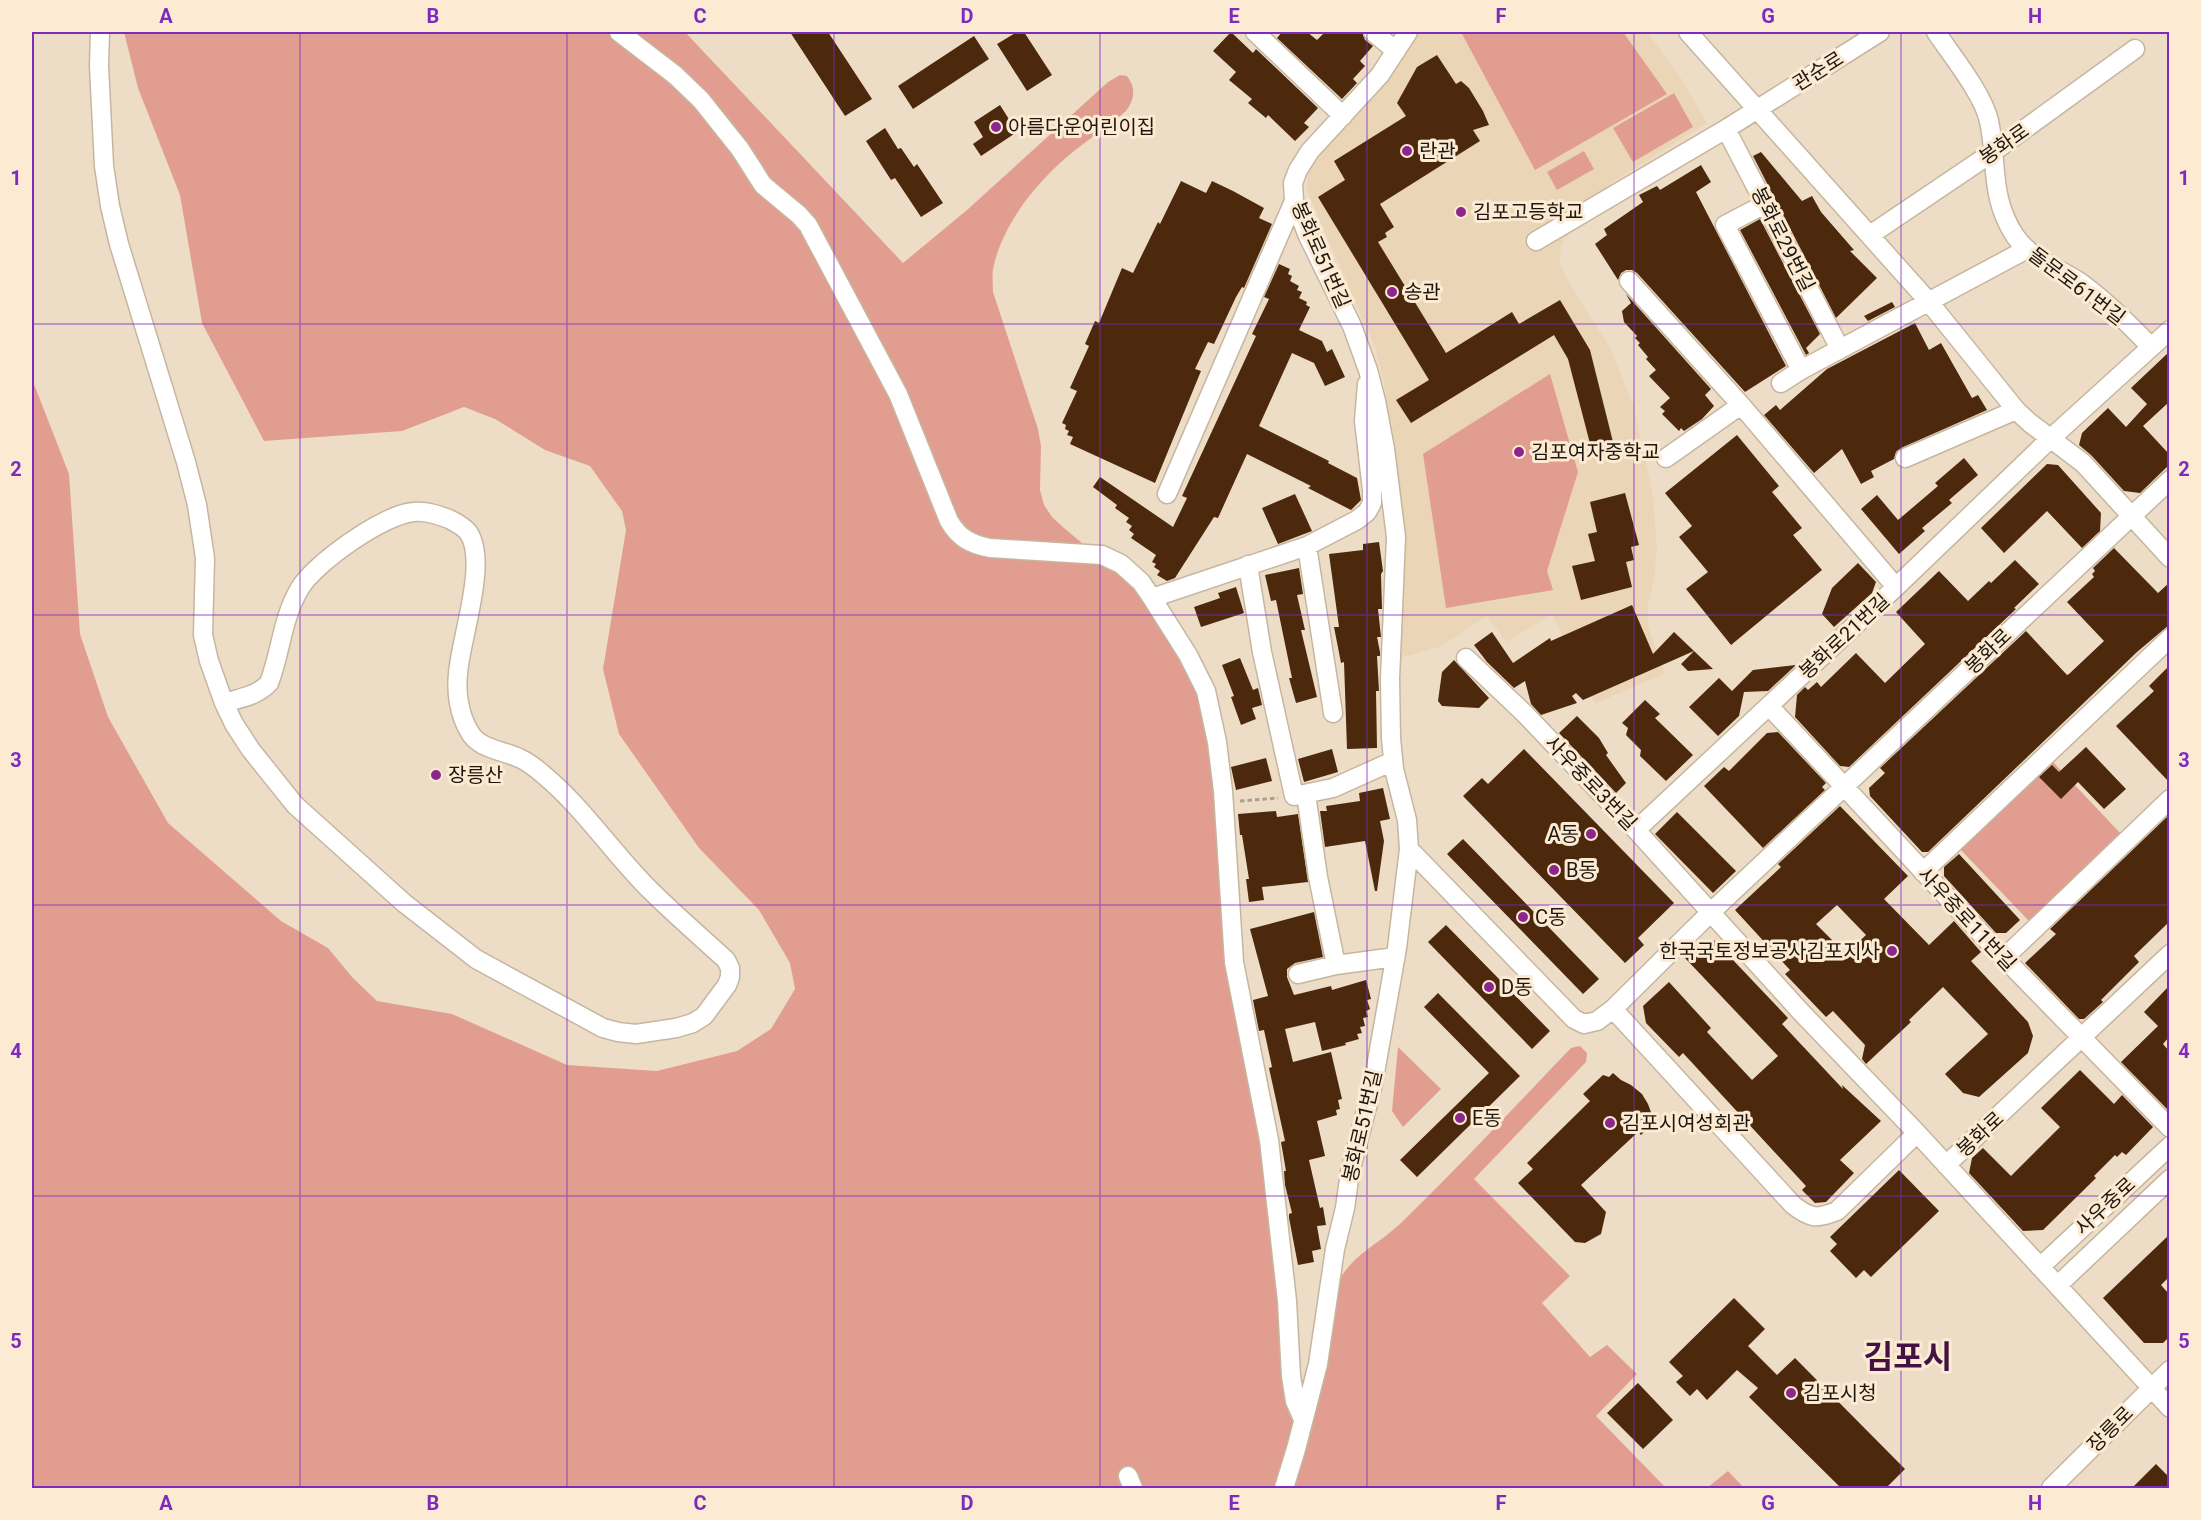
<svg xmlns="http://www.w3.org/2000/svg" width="2201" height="1520" font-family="Roboto,'Noto Sans KR',sans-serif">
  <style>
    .built { fill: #ebd5b7 }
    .green { fill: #e19e90 }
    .building { fill: #4c280d; fill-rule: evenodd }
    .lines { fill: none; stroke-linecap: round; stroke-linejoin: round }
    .minor-casing { stroke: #c6b69f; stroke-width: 21 }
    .path { stroke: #ac9e8c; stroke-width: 3; stroke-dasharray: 4.5 3; stroke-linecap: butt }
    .minor { stroke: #fff; stroke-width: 18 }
    .grid { fill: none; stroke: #7b2cbf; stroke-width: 1.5; stroke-opacity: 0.55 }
    .poi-dot { fill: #8b268c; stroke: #fcead3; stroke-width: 2 }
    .labels { text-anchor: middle; stroke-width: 6; stroke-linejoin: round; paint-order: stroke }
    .street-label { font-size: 20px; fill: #1d170f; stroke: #fcead3 }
    .poi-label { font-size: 20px; fill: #1d170f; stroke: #fcead3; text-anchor: start }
    .town-label { font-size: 32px; font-weight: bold; fill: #431243; stroke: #fcead3 }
    .neatline { fill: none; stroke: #7b2cbf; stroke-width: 2 }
    .grid-label { font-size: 20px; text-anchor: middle; font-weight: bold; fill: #7b2cbf }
  </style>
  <rect width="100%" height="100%" fill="#eeddc6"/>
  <path class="built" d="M1416 32H1647L1681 78 1707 123 1611 183 1622 202 1573 231 1564 239 1561 248 1560 262 1566 278 1610 348 1634 408 1653 495 1657 549 1654 579 1648 604V627L1665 673 1595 704 1552 614 1507 642 1486 616 1442 646 1400 658 1405 573 1404 533 1384 383 1375 347 1307 191 1308 172 1316 158 1387 73Z"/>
  <path class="green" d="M124 32H685L903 263 967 210 1108 82 1120 75 1127 76C1136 88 1135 99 1126 111 1108 127 1087 140 1068 156 1035 184 1002 225 993 269 992 277 993 285 993 292L1038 429 1041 446 1040 490 1044 505 1052 517 1064 528 1133 586 1185 658 1207 715C1232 903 1257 1091 1279 1280 1284 1321 1273 1389 1294 1423L1338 1281C1357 1251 1378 1245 1402 1222 1460 1166 1515 1106 1571 1048L1580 1046 1587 1053 1586 1062 1474 1179 1570 1276 1542 1303 1590 1357 1607 1345 1637 1374 1596 1416 1666 1488H32V379L69 474 80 634 108 717 168 823 281 921 328 948 352 977 377 1001 452 1014 567 1065 657 1071 737 1051 771 1029 795 989 790 963 759 910 699 848 619 734 603 669 626 530 622 511 590 466 545 450 495 419 464 407 402 431 264 441 202 323 180 195 138 88Z
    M1461 32H1623L1667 94 1535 170Z
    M1674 93 1693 127 1633 162 1613 128Z
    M1584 151 1594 169 1557 190 1547 172Z
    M1550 374 1578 472 1547 571 1553 590 1446 608 1423 454Z
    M2053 762 2122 835 2030 922 1960 849Z
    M1398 1047 1441 1089 1403 1127 1392 1111Z
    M1728 1471 1744 1488H1707Z"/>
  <path class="building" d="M790 32H828L872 99 845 116Z
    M1017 32H1024L1052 75 1027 91 997 44Z
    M1231 32 1253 53 1256 49 1318 108 1304 123 1309 127 1295 141 1268 115 1266 118 1248 103 1252 99 1229 80 1236 72 1213 51Z
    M1282 32H1307L1317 40 1325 32H1362L1365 40 1373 46 1360 61 1365 66 1353 79 1357 83 1342 99 1277 38Z
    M974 36 989 59 913 109 898 86Z
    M1437 55 1456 84 1461 81 1469 88 1483 111 1489 125 1473 130 1480 141 1380 204 1394 227 1385 233 1387 237 1378 242 1446 353 1512 312 1519 324 1560 300 1590 350 1615 450 1593 455 1568 359 1554 335 1411 423 1396 400 1429 380 1318 197 1345 180 1334 161 1406 116 1397 103 1417 67Z
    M1000 105 1017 132 981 156 973 144 983 137 974 122Z
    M885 128 898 149 901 148 914 167 917 164 943 203 921 217 895 178 891 180 866 141Z
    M1761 152 1802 201 1812 196 1821 212 1854 250 1850 251 1877 278 1836 318 1753 156Z
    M1701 165 1711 182 1696 192 1786 366 1745 392 1637 273 1632 270H1626L1621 273 1618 280 1595 244 1607 235 1604 229 1643 202 1639 195 1657 186 1660 190Z
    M1181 181 1206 193 1212 181 1233 191 1264 208 1259 218 1272 224 1244 288 1242 287 1236 297 1214 344 1208 342 1195 369 1201 371 1155 483 1070 444 1073 437 1067 435 1069 431 1065 429 1066 425 1062 423 1077 391 1070 388 1089 346 1085 344 1095 321 1099 323 1122 268 1133 273 1158 222 1160 224Z
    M1760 219 1820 334 1806 348 1809 353 1806 355 1740 230Z
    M1279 264 1290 269 1288 274 1292 276 1290 281 1299 286 1297 290 1302 292 1299 298 1307 302 1306 305 1310 307 1299 330 1322 341 1327 352 1332 349 1345 377 1325 386 1314 363 1292 353 1259 426 1329 461 1328 463 1357 478 1361 500 1351 510 1308 488 1311 486 1247 454 1218 518 1214 517 1175 578 1167 581 1157 575 1160 571 1154 567 1156 564 1152 562 1156 555 1131 538 1134 534 1129 530 1132 526 1126 522 1129 518 1115 508 1117 505 1093 487 1100 477 1173 527 1187 498 1182 496 1256 336 1252 334 1269 299 1264 297Z
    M1626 294 1711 389 1705 395 1714 406 1702 419 1684 431 1681 428 1679 431 1662 414 1665 411 1660 407 1670 398 1649 376 1656 370 1646 359 1648 357 1638 345 1640 343 1635 338 1637 336 1624 322 1622 311 1631 303Z
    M1892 302 1895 307 1868 321 1864 316Z
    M1915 323 1929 350 1941 343 1972 398 1978 395 1987 410 1901 448 1896 452 1894 459 1871 471 1874 477 1861 484 1842 449 1814 473 1764 415 1776 405 1780 410 1827 369Z
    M2169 352V402L2143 426 2169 454V465L2140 493 2124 491 2091 455 2079 445 2082 433 2108 408 2126 427 2147 404 2131 388Z
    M1737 435 1779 486 1772 492 1802 528 1793 535 1822 570 1731 645 1686 589 1708 572 1679 537 1692 526 1665 493Z
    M1964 458 1978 475 1949 500 1952 503 1922 528 1925 531 1899 554 1861 509 1877 495 1898 520 1938 486 1935 483Z
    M2047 464 2058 465 2101 513 2100 531 2082 548 2047 511 2004 553 1981 528Z
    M1625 493 1639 545 1631 547 1634 560 1626 562 1632 587 1581 600 1572 566 1595 561 1588 534 1597 532 1590 502Z
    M1295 494 1312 531 1278 544 1262 508Z
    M1379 542 1383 571 1381 574 1382 609H1378L1381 637H1377L1380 652V656H1377L1379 691H1376L1377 748 1347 749 1344 662 1341 663 1334 627H1339L1329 554 1363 550V544Z
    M2114 548 2158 593 2169 583V625L2137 652 1928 852H1922L1870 796 1869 788 1885 773 1880 768 2026 631 2067 675 2069 674 2104 641 2067 602 2094 577 2092 574 2095 571 2093 568Z
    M2015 560 2039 584 2014 608 2016 609 1849 767 1840 766 1795 717 1797 695 1805 687 1808 690 1817 682 1821 687 1856 653 1885 683 1925 644 1896 612 1939 571 1968 601 1989 581 1991 583Z
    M1858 563 1876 582 1872 593 1834 627 1822 614 1832 588Z
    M1299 568 1303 594 1297 595 1305 630H1301L1317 697 1296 703 1289 678H1292L1276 600 1271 601 1265 575Z
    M1236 587 1244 613 1201 627 1194 607 1220 598 1218 593Z
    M1632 605 1653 654 1674 632 1694 651 1583 700 1576 693 1572 696 1577 703 1541 715 1531 704 1525 681 1514 688 1487 662 1474 645 1492 632 1513 663 1550 638 1551 641Z
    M1694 651 1713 669 1688 671 1681 664Z
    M1240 658 1253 690 1258 688 1262 705 1252 708 1256 719 1241 725 1231 697 1234 696 1222 665Z
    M1454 660 1489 698 1479 708 1442 706 1438 701 1442 672Z
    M1796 665 1768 691 1744 692 1739 716 1718 736 1689 707 1719 678 1732 691 1753 670Z
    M2169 666V782L2116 726 2154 691 2149 686Z
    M1645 700 1660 714 1655 718 1693 755 1666 781 1640 756 1641 750 1626 735 1628 728 1622 723Z
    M1577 716 1599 738 1608 753 1606 755 1626 783 1616 793 1559 733Z
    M1778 732 1826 783 1822 787 1825 790 1763 848 1704 786 1724 767 1729 771 1767 733Z
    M2086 747 2126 789 2104 809 2078 782 2061 799 2039 777 2052 765 2059 772Z
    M1332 749 1338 772 1304 782 1298 759Z
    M1524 749 1674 903 1638 938 1644 945 1625 963 1463 796 1482 778 1488 784Z
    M1266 758 1272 781 1236 790 1231 767Z
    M1383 788 1390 819 1380 821 1384 841 1377 891H1375L1365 841 1325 847 1320 811H1327L1326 806 1360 801 1359 793Z
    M1840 806 1908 876 1884 899 1929 945 1954 921 1981 952 1971 961 2028 1022 2033 1036 2028 1053 1979 1097 1963 1093 1945 1074 1988 1034 1943 987 1909 1020 1911 1022 1866 1064 1862 1059 1865 1045 1833 1011 1826 1017 1785 974 1790 970 1735 910 1781 867 1778 864ZM1837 905 1866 935 1846 954 1816 924Z
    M1276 811 1277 817 1298 814 1308 882 1262 887 1264 900 1249 902 1246 879H1249L1242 835H1240L1238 814Z
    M1677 812 1736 871 1713 893 1655 834Z
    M2169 815V922L2134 956 2139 962 2101 1000 2103 1002 2084 1019H2079L2025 963 2056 934 2050 929Z
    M1463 839 1599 979 1583 994 1447 854Z
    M1959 854 2020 920 2006 933H1996L1944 876V867Z
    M1314 912 1323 957 1295 963 1287 969V977L1294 995 1331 986 1332 990 1366 980 1371 999 1367 1000 1370 1009 1366 1011 1368 1017 1363 1018 1365 1026 1360 1027 1362 1033 1357 1034 1359 1039 1345 1043 1346 1045 1322 1051 1315 1022 1285 1029 1293 1062 1331 1052 1342 1099 1338 1100 1340 1109 1336 1110 1337 1115 1317 1121 1325 1156 1309 1160 1320 1208 1323 1207 1326 1225 1317 1226 1321 1249 1312 1251 1314 1262 1298 1265 1289 1218V1214L1292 1213 1285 1185 1284 1171H1286L1281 1142 1285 1141 1269 1068 1272 1067 1264 1030 1259 1031 1253 1000 1268 996 1250 929Z
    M1446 925 1550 1031 1532 1049 1428 942Z
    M1704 940H1714L1788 1018 1782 1024 1843 1089 1842 1085 1881 1121 1840 1160 1854 1173 1826 1202 1815 1203 1802 1190 1806 1186 1683 1053 1679 1057 1646 1023 1643 1006 1669 982 1711 1028 1707 1032 1752 1080 1778 1056 1685 958Z
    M2169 986V1037L2163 1044 2169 1051V1111L2121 1062 2158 1026 2144 1012Z
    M1438 993 1520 1076 1417 1177 1400 1160 1489 1073 1424 1007Z
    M2080 1070 2114 1104 2122 1095 2153 1127 2126 1155 2122 1152 2117 1157 2115 1155 2094 1176 2096 1178 2043 1230 2023 1231 1969 1173 1972 1158 1983 1148 2011 1176 2060 1127 2041 1108Z
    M1613 1073 1621 1080 1631 1085 1642 1094 1648 1104 1652 1115 1656 1120 1641 1135 1638 1132 1581 1185 1606 1212 1601 1234 1585 1243 1575 1242 1518 1183 1533 1169 1527 1163 1590 1101 1583 1094 1603 1075 1609 1077Z
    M1899 1170 1939 1211 1871 1277 1864 1270 1856 1278 1830 1251 1837 1244 1830 1237Z
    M2169 1235V1277L2161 1285 2169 1294V1337L2163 1343H2144L2103 1298Z
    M1734 1298 1765 1329 1748 1346 1777 1375 1795 1358 1905 1469 1886 1488H1841L1749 1397 1758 1388 1737 1370 1707 1400 1697 1389 1690 1396 1676 1382 1683 1376 1669 1362Z
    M1638 1383 1673 1420 1643 1449 1607 1413Z
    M2156 1464 2169 1477V1483L2165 1488H2132Z"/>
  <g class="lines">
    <defs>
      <path id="minor" d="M100 32 99 66 104 166 110 206 119 244 186 462 197 505 205 558 203 635 209 661 224 703 234 724 251 750 295 805 404 903 476 959 603 1028 618 1032 636 1034 676 1028 693 1023 704 1016 727 985 730 977V968L726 960C700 936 674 914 649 889 613 853 584 809 545 776 537 769 529 762 519 758 502 750 478 749 469 731 459 714 456 692 458 674 460 640 489 561 468 532 464 527 455 522 449 519 438 515 427 511 414 512 384 514 315 563 300 588 282 618 281 652 269 683 257 696 240 698 224 703
        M619 32 675 75 701 100 740 149 763 185 799 215 808 225 898 394 949 521C959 538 970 544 990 548L1102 555 1121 564 1141 582 1152 598 1188 655 1206 691 1217 742 1223 791 1234 962 1269 1140 1287 1301 1291 1376 1295 1401 1303 1419
        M1255 32 1343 116
        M1373 32 1396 51
        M1688 32 1929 302 2016 410 2030 423 2083 463 2170 558
        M1936 32C1952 56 1983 94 1989 121 1998 162 1989 196 2015 236 2029 258 2059 268 2081 283 2107 302 2129 324 2151 347
        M1726 129 1840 349
        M1765 204 1725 225 1801 370
        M1870 235 1993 152 2135 49
        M1536 241 1726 129 1880 32
        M1629 281 1741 405 1896 587
        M1781 383 1801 370 2027 249
        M1666 458 1741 405
        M1905 458 2016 410
        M1167 494 1294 201
        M1307 546 1333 713
        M1248 565 1262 652 1294 796 1333 788 1393 761
        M1152 598 1307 546 1357 520 1367 512 1372 503V490L1364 421 1367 384
        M1466 658 1524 713 1636 830 1800 1011 1917 1133 2170 1408
        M1769 706 2004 958 2170 1128
        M1306 794 1318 877 1336 965
        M1636 830 1896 587 2050 439 2170 330
        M1409 849 1574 1019 1584 1024 1597 1021 1613 1009
        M1923 872 2170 638
        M2004 958 2170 799
        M1298 974 1336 965 1395 957
        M1917 1133 1837 1211C1817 1219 1811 1219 1793 1205L1613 1009 1711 912 2170 480
        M1946 1165 2170 954
        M2040 1267 2170 1146
        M2058 1285 2170 1179
        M1128 1476 1133 1488
        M1284 1488 1296 1449 1318 1364 1335 1249 1345 1208 1350 1172 1373 1084 1397 948 1409 849 1407 820 1394 769 1391 738 1390 679 1396 537 1385 449 1376 401 1368 370 1352 326 1308 236 1294 201 1293 183 1298 170 1310 151 1380 75 1408 32
        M2051 1488 2170 1370"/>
    </defs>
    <use href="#minor" class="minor-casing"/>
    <path class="path" d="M1240 801 1278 798"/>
    <use href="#minor" class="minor"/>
  </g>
  <path class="grid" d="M300 32V1488M567 32V1488M834 32V1488M1100 32V1488M1367 32V1488M1634 32V1488M1901 32V1488M32 324H2170M32 615H2170M32 905H2170M32 1196H2170"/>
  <g class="poi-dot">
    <circle cx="996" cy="127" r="6"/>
    <circle cx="1407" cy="151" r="6"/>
    <circle cx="1461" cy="212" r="6"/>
    <circle cx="1392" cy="292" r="6"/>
    <circle cx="1519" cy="452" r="6"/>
    <circle cx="436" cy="775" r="6"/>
    <circle cx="1591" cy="834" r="6"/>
    <circle cx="1554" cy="870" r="6"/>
    <circle cx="1523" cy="917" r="6"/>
    <circle cx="1892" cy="951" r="6"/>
    <circle cx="1489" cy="987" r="6"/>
    <circle cx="1460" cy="1118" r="6"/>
    <circle cx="1610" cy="1123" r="6"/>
    <circle cx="1791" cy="1393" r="6"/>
  </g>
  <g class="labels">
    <g class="street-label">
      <text transform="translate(1818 71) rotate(-32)" y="7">관순로</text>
      <text transform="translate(2004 144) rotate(-35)" y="7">봉화로</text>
      <text transform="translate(1783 239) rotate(63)" y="7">봉화로29번길</text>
      <text transform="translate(1321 255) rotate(66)" y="7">봉화로51번길</text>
      <text transform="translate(2077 286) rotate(37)" y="7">돌문로61번길</text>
      <text transform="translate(1844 636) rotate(-43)" y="7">봉화로21번길</text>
      <text transform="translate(1988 651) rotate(-44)" y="7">봉화로</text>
      <text transform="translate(1591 783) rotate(46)" y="7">사우중로3번길</text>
      <text transform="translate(1967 919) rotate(47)" y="7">사우중로11번길</text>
      <text transform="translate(1362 1126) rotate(-77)" y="7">봉화로51번길</text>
      <text transform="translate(1980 1134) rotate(-43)" y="7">봉화로</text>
      <text transform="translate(2105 1206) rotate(-43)" y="7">사우중로</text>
      <text transform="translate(2110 1429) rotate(-45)" y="7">장릉로</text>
    </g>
    <g class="poi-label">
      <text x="1008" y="134">아름다운어린이집</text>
      <text x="1419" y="158">란관</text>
      <text x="1473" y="219">김포고등학교</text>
      <text x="1404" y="299">송관</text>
      <text x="1531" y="459">김포여자중학교</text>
      <text x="448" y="782">장릉산</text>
      <text x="1579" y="841" text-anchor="end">A동</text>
      <text x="1566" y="877">B동</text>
      <text x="1535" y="924">C동</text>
      <text x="1880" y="958" text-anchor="end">한국국토정보공사김포지사</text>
      <text x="1501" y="994">D동</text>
      <text x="1472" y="1125">E동</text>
      <text x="1622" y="1130">김포시여성회관</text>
      <text x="1803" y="1400">김포시청</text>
    </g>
    <g class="town-label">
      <text x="1908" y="1368">김포시</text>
    </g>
  </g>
  <rect width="2201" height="1520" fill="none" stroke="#fcead3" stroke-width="66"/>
  <rect x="33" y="33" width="2135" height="1454" class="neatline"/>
  <g class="grid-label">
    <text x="166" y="23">A</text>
    <text x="433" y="23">B</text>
    <text x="700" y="23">C</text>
    <text x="967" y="23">D</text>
    <text x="1234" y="23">E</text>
    <text x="1501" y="23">F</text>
    <text x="1768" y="23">G</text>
    <text x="2035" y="23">H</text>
    <text x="16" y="185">1</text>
    <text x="2184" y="185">1</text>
    <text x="16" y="476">2</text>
    <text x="2184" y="476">2</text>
    <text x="16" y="767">3</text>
    <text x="2184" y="767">3</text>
    <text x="16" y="1058">4</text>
    <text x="2184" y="1058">4</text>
    <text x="16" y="1348">5</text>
    <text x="2184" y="1348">5</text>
    <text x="166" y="1510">A</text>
    <text x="433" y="1510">B</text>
    <text x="700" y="1510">C</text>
    <text x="967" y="1510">D</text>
    <text x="1234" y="1510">E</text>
    <text x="1501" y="1510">F</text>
    <text x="1768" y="1510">G</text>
    <text x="2035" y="1510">H</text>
  </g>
</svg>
